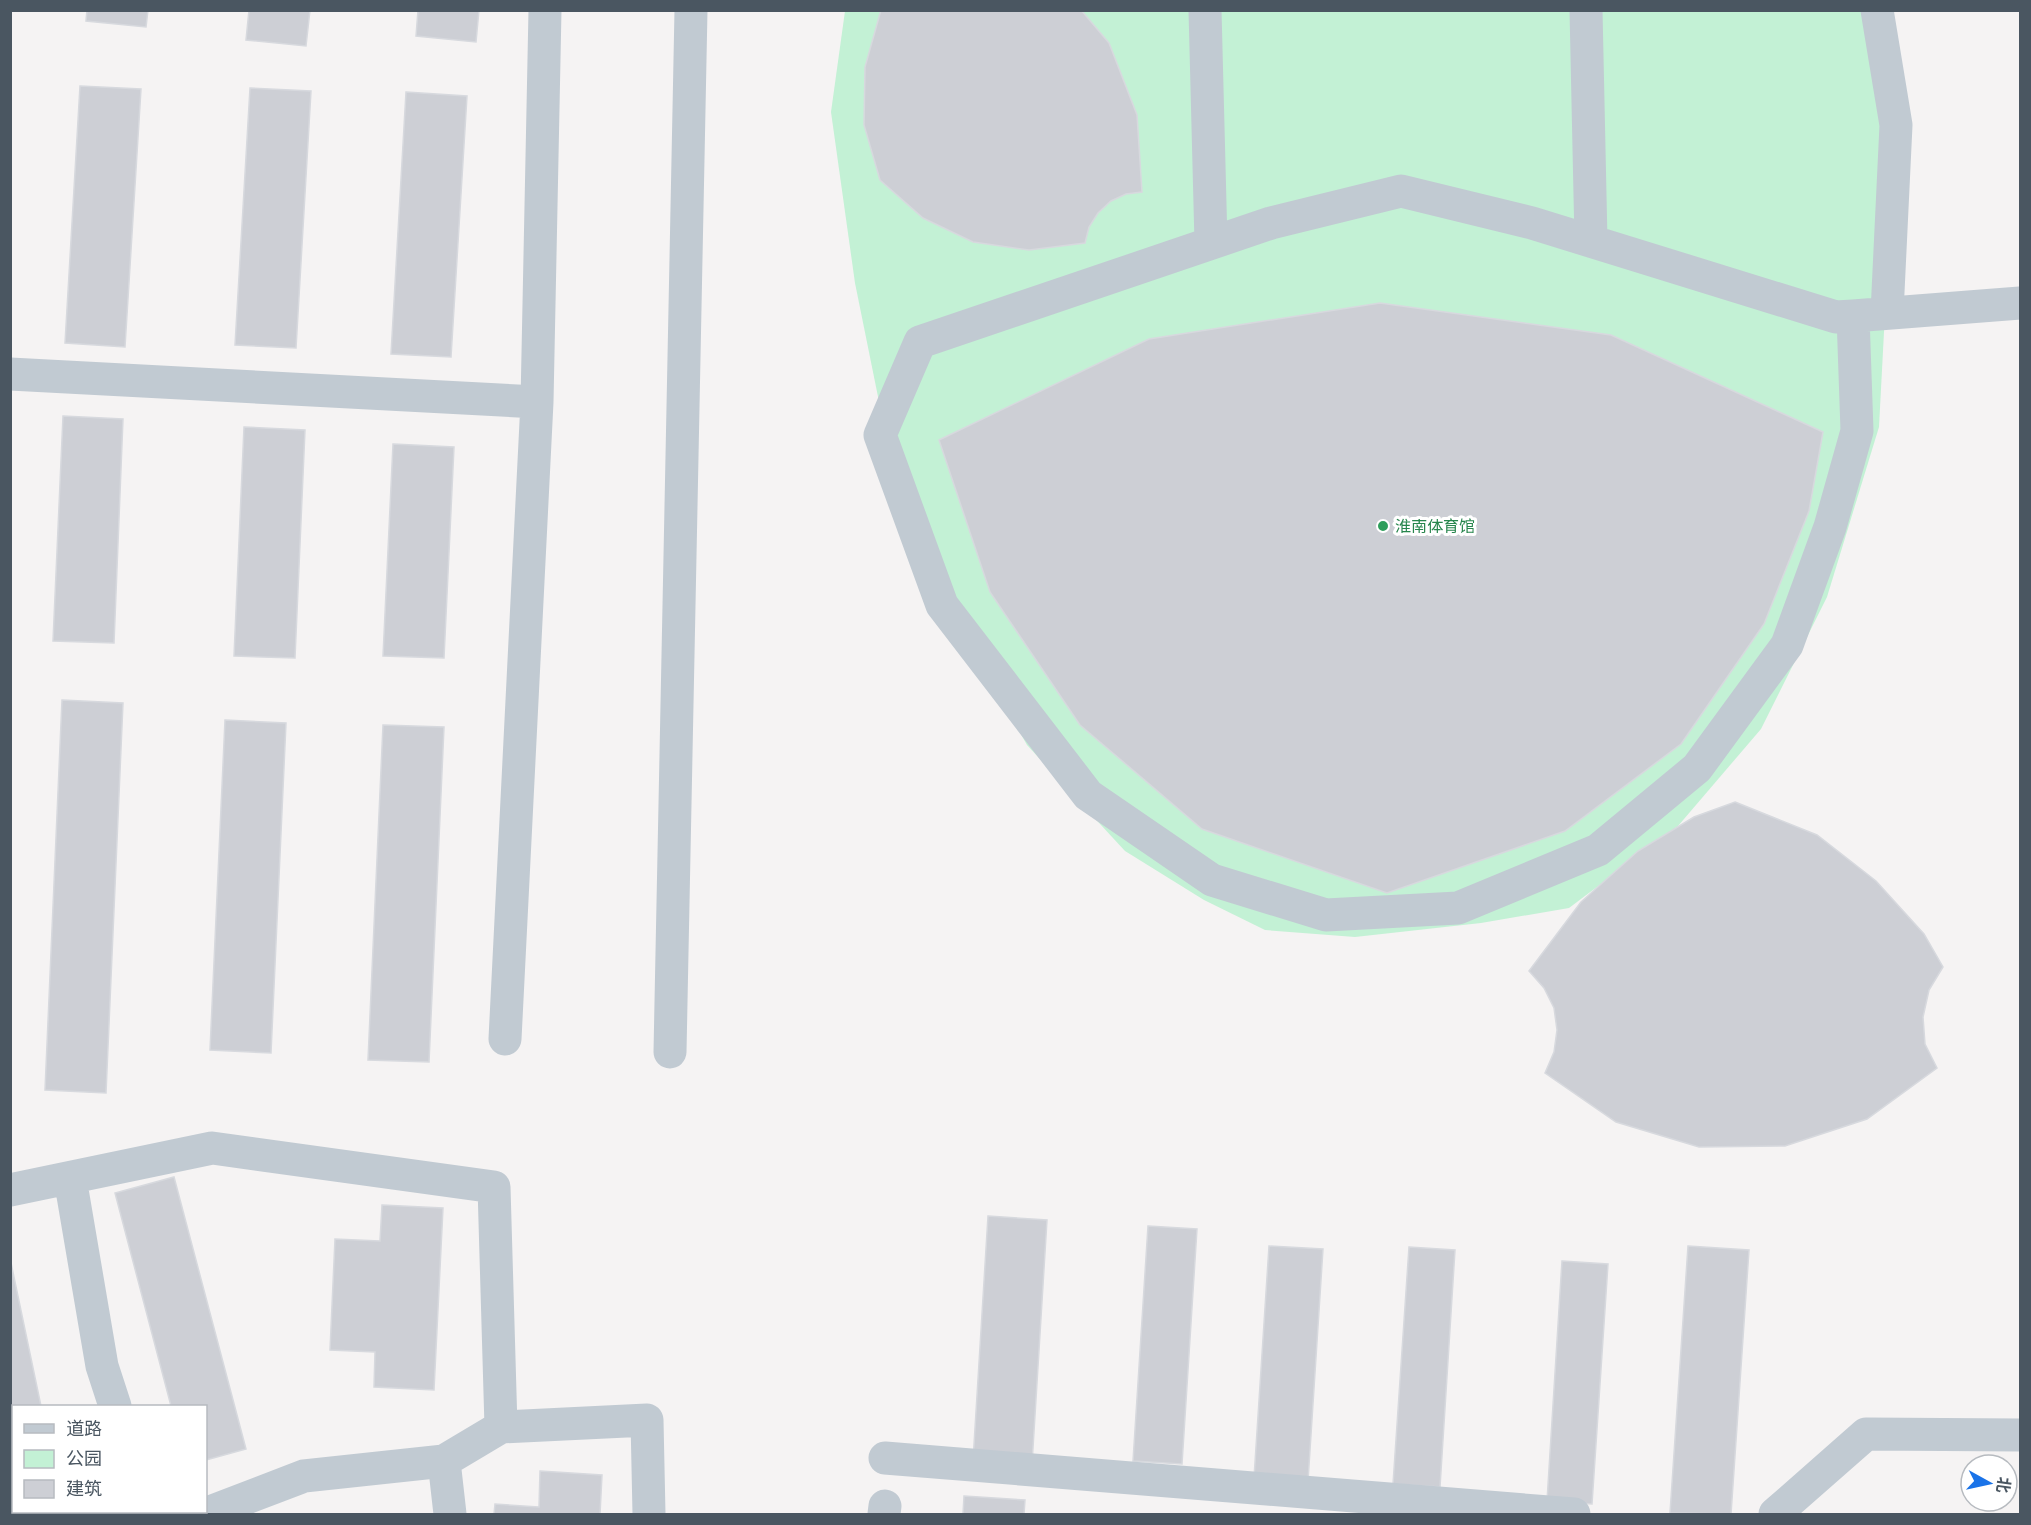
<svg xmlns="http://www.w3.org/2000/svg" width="2031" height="1525" font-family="'DejaVu Sans','Noto Sans SC',sans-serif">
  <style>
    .green { fill: #c3f1d5 }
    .building { fill: #cdcfd5; stroke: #d7d9de; stroke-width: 1.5 }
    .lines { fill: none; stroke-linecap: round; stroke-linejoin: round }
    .minor { stroke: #c1cad2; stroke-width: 33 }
    .leisure-dot { fill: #2e9e5b; stroke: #fff; stroke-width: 2 }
    .labels { text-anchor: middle; stroke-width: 6; stroke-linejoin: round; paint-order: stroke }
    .leisure-label { font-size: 16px; fill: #27864d; stroke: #fff; text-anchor: start }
  </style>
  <rect width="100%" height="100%" fill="#f5f3f3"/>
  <path class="green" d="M845 11H1876L1889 237 1879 427 1827 597 1761 729 1678 826 1569 908 1481 923 1355 937 1265 930 1204 900 1125 851 1027 745 945 598 890 456 855 283 831 112Z"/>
  <path class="building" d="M87 10H148L146 27 86 21Z
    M249 10H310L306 46 246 40Z
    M418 10H479L476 42 416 36Z
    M881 10H1081L1109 43 1137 115 1142 192 1126 194 1111 201 1098 213 1089 227 1085 243 1029 250 973 242 923 218 880 180 864 125 865 67Z
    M80 86 141 89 125 347 65 343Z
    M250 88 311 91 296 348 235 345Z
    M406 92 467 96 451 357 391 354Z
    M1380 303 1611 335 1823 432 1809 511 1764 624 1681 744 1565 831 1387 893 1202 829 1080 725 990 592 939 440 1149 339Z
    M63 416 123 419 114 643 53 641Z
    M244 427 305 430 295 658 234 656Z
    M393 444 454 447 444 658 383 656Z
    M62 700 123 703 106 1093 45 1090Z
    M225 720 286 723 271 1053 210 1050Z
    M383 725 444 727 429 1062 368 1060Z
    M1735 802 1817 835 1876 881 1924 934 1943 967 1929 990 1923 1017 1925 1044 1937 1068 1867 1119 1785 1146 1699 1147 1616 1122 1545 1073 1554 1052 1557 1030 1554 1008 1544 988 1529 971 1581 902 1638 851 1694 817Z
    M174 1177 246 1449 206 1460V1406H171L115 1193Z
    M382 1205 443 1208 434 1390 374 1387 375 1352 330 1350 335 1239 380 1241Z
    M988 1216 1047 1220 1032 1464 973 1461Z
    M1148 1226 1197 1229 1182 1464 1133 1461Z
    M1269 1246 1323 1249 1308 1481 1254 1478Z
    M1688 1246 1749 1250 1731 1514 1670 1513Z
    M1409 1247 1455 1250 1440 1487 1393 1484Z
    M10 1258 41 1406H14V1512H63V1514H10Z
    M1562 1261 1608 1264 1592 1504 1547 1501Z
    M540 1471 602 1475 600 1514H494L495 1504 539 1507Z
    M964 1496 1025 1500 1024 1514H963Z"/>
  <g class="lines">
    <path class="minor" d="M1205 10 1211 243
      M1586 10 1591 241
      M1877 10 1896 125 1887 313
      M1853 316 1857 431 1830 527 1787 645 1697 768 1598 850 1458 908 1326 915 1212 880 1088 795 942 605 880 435 920 342 1271 223 1401 191 1532 223 1836 317 1853 316 2020 303
      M10 374 537 402
      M505 1039 537 402 545 10
      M670 1052 691 10
      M70 1178 102 1366 115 1406
      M10 1190 212 1148 494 1187 501 1427
      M885 1458 1574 1514
      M444 1461 501 1427 647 1420 649 1514
      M150 1512 151 1514
      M205 1514 304 1476 444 1461 450 1514
      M884 1514 885 1506
      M1775 1514 1866 1434 2020 1435"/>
  </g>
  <circle class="leisure-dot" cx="1383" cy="526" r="6"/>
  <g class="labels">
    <g class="leisure-label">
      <text x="1395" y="532">淮南体育馆</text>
    </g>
  </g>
  <rect width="2031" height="1525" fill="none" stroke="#4a5661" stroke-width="24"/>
  <rect x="12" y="1405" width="195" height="108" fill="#ffffff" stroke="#b7bbc0" stroke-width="1.5"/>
  <rect x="24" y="1424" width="30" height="9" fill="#c1cad2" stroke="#b7bbc0" stroke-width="1.5"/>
  <text x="66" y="1435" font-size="18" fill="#4a5661">道路</text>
  <rect x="24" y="1450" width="30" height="18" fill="#c3f1d5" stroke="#b7bbc0" stroke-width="1.5"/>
  <text x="66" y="1465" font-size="18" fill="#4a5661">公园</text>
  <rect x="24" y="1480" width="30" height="18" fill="#cdcfd5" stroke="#b7bbc0" stroke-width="1.5"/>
  <text x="66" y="1495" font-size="18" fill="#4a5661">建筑</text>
  <g transform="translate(1989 1483) rotate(98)"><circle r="28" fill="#ffffff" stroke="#b7bbc0" stroke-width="1.5"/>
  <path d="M0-4.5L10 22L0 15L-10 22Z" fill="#1a73e8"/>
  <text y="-9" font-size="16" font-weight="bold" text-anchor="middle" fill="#4a5661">北</text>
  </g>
</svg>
